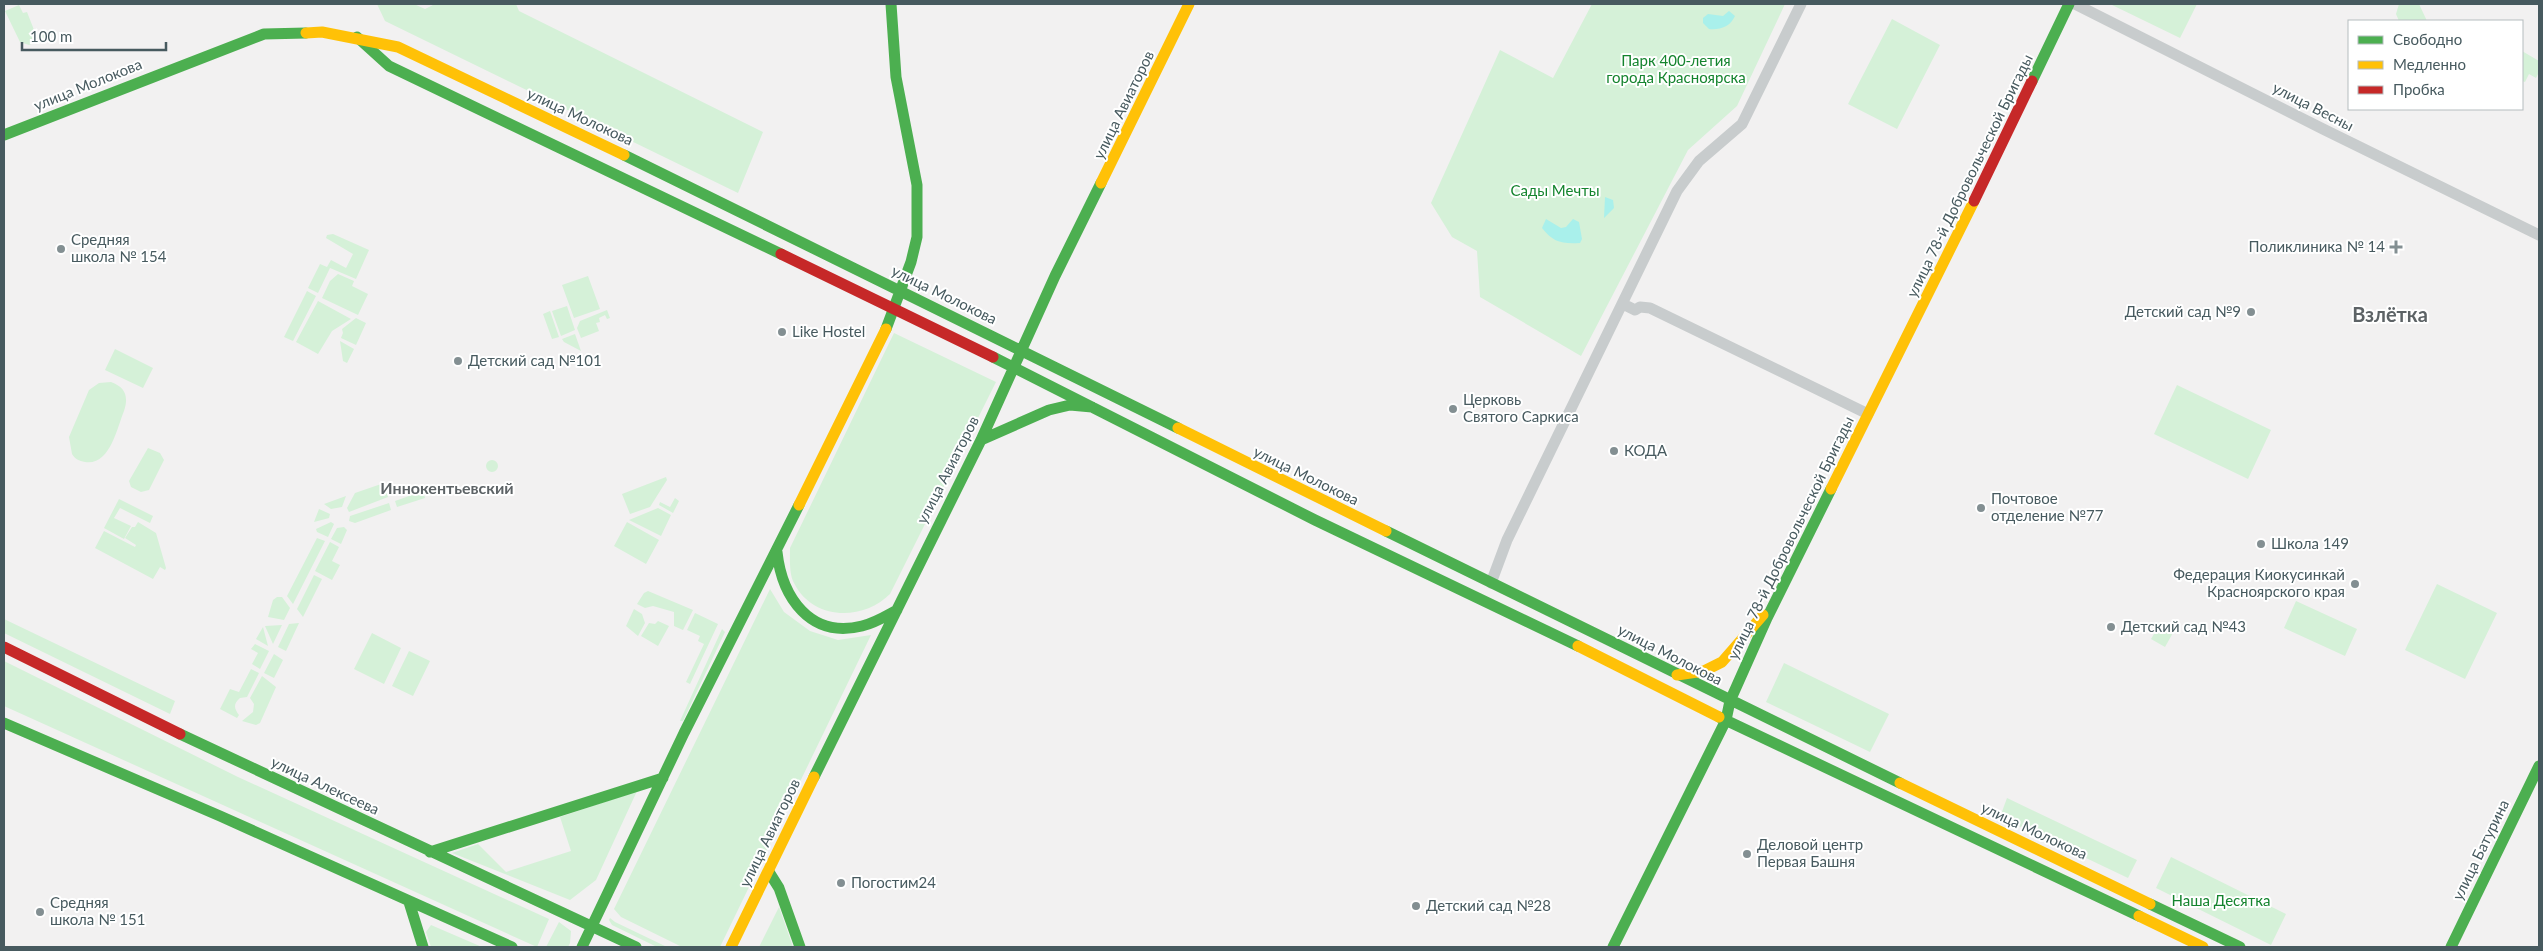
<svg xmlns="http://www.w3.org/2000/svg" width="2543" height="951" font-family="Lato,sans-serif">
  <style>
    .green { fill: #d5f1d8 }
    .water { fill: #a9f0eb }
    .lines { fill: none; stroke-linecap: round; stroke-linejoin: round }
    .street { stroke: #c8cccd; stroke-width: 11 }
    .fast { stroke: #4caf50; stroke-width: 11 }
    .slow { stroke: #ffc107; stroke-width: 11 }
    .jam { stroke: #c62828; stroke-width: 11 }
    .poi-dot { fill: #838f92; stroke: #fff; stroke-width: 2 }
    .labels { text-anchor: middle; stroke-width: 4; stroke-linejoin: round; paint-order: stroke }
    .park-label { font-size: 15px; fill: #14842e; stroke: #fff }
    .street-label { font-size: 15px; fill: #475a5f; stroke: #fff }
    .poi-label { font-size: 15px; fill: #475a5f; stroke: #fff; text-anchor: start }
    .neighbourhood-label { font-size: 16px; font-weight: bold; fill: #5d6366; stroke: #fff }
    .district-label { font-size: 20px; font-weight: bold; fill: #5d6366; stroke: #fff }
  </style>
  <rect width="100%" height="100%" fill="#f2f1f1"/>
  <path class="green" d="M377 4H414L425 9 435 4H516L519 11 763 132 738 193 385 21Z
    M1592 4H1785L1737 106 1688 150 1581 356 1480 297 1477 251 1452 237 1431 203 1500 50 1553 78Z
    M2110 4H2197L2180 38Z
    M2399 4H2419L2427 21H2399L2396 14Z
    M19 5 23 13 27 12 36 35 51 30 53 35 29 45 20 42 5 11Z
    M1892 19 1940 45 1897 129 1848 104Z
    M2522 51 2539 61V72L2536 78 2529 74 2525 82 2522 81Z
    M333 234 369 250 356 279 330 268 318 293 308 288 320 264 327 267 331 260 346 268 353 254 326 238 327 235Z
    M338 274 354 281 352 286 368 294 358 315 322 298 330 281Z
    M588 276 600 309 574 318 562 285Z
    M307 291 316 296 293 341 284 337Z
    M318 301 351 319 332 331 318 354 296 342Z
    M567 306 575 330 561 336 552 311Z
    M607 310 610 318 607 319 605 315 599 318 600 322 596 323 599 331 581 338 577 328 580 321Z
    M550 311 559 337 552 339 543 314Z
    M356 318 366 323 356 345 341 338 343 333 342 329Z
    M894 333 996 382 890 594C863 621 813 621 794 583 789 574 790 559 790 548Z
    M575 334 581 351 564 342 562 339Z
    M340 341 354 349 347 363 343 361Z
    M115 349 153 368 143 388 105 370Z
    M111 382C125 387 129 396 124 411 117 428 110 466 85 462 79 461 75 459 72 454L69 437 89 390 99 383Z
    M2177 385 2271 430 2248 479 2154 434Z
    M148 448 160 453 164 460 149 490 141 492 131 487 129 481Z
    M486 466a6 6 0 1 1 12 0a6 6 0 1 1-12 0Z
    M666 477 667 480 650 507 630 514 622 494Z
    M384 483 388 497 349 512 347 508 355 493Z
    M423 491 425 498 397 507 395 501Z
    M346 496 342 507 331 509 324 504Z
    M675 498 679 501 673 513 659 505 660 502 670 507Z
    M119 499 153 516 150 523 120 508 114 518 131 526 124 539 104 528Z
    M389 503 391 510 355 523 349 521 350 516Z
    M658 508 671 515 661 536 629 520Z
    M319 509 330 514 329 518 314 522Z
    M138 522 156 533 166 568 165 570 160 567 153 579 95 548 104 531 135 547 136 545 125 538 132 527H135Z
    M331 522 334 524 328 537 317 532 316 529Z
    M627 522 659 540 646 564 614 546Z
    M344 527 347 530 341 544 331 539 337 528Z
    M317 538 325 541 293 604 287 596Z
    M330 542 339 547 332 561 340 565 332 580 315 571Z
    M314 575 322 579 303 617 297 609Z
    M2437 584 2497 613 2465 679 2405 650Z
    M770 589 784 612 810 631 838 640 871 635 720 947H682L621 917 614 909Z
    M648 591 693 610 683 630 674 626V612L653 606 645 608 637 604 644 593Z
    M277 597H282L290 608 284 620 268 617 273 600Z
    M2296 601 2357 629 2345 656 2284 628Z
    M634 609 642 614 645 623 638 636 626 626Z
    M695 613 718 624 690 684 686 682 704 644 698 641 700 636 687 630Z
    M4 619 175 701 170 714 4 633Z
    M658 621 669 626 658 646 641 636 649 623 655 624Z
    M299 623 286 651 278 647 289 624Z
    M2160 624 2174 631 2165 647 2151 639Z
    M282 625 273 644 265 626Z
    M263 627 268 646 256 639Z
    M722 629 725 632 683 721H680Z
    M372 633 401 648 384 684 354 669Z
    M255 644 269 651 260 669 252 664 258 653 251 649Z
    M409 651 430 661 413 696 392 686Z
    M274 654 283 660 274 678 264 673Z
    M4 661 238 777 549 919 537 947 4 706Z
    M1784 663 1889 714 1870 752 1766 702Z
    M251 669 259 673 247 697 240 698C233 704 234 708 239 715L237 718 220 709 230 689 239 692Z
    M262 676 276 687 260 723 256 725 242 721 253 712 254 704 250 698Z
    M637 791 596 880 570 900 452 853 478 844 506 872 571 851 560 817Z
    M2007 798 2137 860 2128 878 2000 817Z
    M2171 857 2286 914 2271 945 2156 888Z
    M779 907 793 947H759Z
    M610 918 615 922 667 947H657L612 925 609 920Z
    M559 922 571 931 570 943 568 947H546Z
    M431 925 482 947H431L426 932Z"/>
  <path class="water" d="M1729 11 1735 16C1730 27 1720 30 1709 29L1703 23V18L1708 14 1723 16Z
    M1605 197 1613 200 1614 208 1604 218Z
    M1546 219 1561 228 1566 227 1573 219 1579 222 1582 239 1580 243C1561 244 1553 242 1542 228Z"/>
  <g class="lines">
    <path class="street" d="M2075 4 2323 129 2539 235
      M1623 304 1635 310 1640 307 1650 308 1868 414
      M1491 583 1507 540 1677 191 1699 161 1742 124 1801 4"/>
    <path class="fast" d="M357 37 389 66 781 254
      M2032 81 2069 4
      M4 135 264 34 306 33
      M624 155 1178 428
      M886 329 911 262 917 237V185L896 77 891 4
      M993 357 1315 520 1578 646
      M981 440 1049 410 1070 405 1092 407
      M1386 531 1900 783
      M777 552C782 597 810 639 862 626 875 623 886 616 897 610
      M1719 717 2139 916
      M4 723 220 816 512 947
      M180 734 636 947
      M814 777 981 440 1055 276 1101 183
      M430 852 663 778
      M769 872 779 888 800 947
      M409 902 423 947
      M2150 904 2240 947
      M582 947 684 733 799 505
      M1613 947 1726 720 1730 701 1767 618 1831 489
      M2451 947 2539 766"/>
    <path class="slow" d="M306 33 322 32 398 47 624 155
      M1101 183 1189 4
      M1178 428 1386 531
      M1831 489 1974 201
      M799 505 886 329
      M1578 646 1719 717
      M1677 675 1704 671 1722 662 1763 615
      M1900 783 2150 904
      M2139 916 2203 947
      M731 947 814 777"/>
    <path class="jam" d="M1974 201 2032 81
      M781 254 993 357
      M4 647 180 734"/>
  </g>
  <g class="poi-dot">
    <path d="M2393.5 239.5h5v5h5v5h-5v5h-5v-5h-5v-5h5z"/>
    <circle cx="61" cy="249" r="5"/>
    <circle cx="2251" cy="312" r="5"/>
    <circle cx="782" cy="332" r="5"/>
    <circle cx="458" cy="361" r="5"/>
    <circle cx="1453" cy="409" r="5"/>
    <circle cx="1614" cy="451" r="5"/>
    <circle cx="1981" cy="508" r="5"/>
    <circle cx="2261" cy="544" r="5"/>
    <circle cx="2355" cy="584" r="5"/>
    <circle cx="2111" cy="627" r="5"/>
    <circle cx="1747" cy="854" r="5"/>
    <circle cx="841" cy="883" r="5"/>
    <circle cx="1416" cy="906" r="5"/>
    <circle cx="40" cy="912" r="5"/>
  </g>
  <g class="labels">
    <g class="park-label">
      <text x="1676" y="66">Парк 400-летия<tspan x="1676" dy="17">города Красноярска</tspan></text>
      <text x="1555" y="196">Сады Мечты</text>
      <text x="2221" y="906">Наша Десятка</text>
    </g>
    <g class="street-label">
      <text transform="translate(88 85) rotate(-22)" y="5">улица Молокова</text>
      <text transform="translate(1124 105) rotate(-64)" y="5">улица Авиаторов</text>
      <text transform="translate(2313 107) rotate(27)" y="5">улица Весны</text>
      <text transform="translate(580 117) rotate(25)" y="5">улица Молокова</text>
      <text transform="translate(1970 176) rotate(-64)" y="5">улица 78-й Добровольческой Бригады</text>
      <text transform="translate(944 295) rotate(26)" y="5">улица Молокова</text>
      <text transform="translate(948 470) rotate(-63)" y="5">улица Авиаторов</text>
      <text transform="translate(1306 476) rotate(26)" y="5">улица Молокова</text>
      <text transform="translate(1791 538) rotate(-64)" y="5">улица 78-й Добровольческой Бригады</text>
      <text transform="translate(1670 655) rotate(27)" y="5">улица Молокова</text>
      <text transform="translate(325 786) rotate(25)" y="5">улица Алексеева</text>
      <text transform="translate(2034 831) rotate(25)" y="5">улица Молокова</text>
      <text transform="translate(770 833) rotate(-64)" y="5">улица Авиаторов</text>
      <text transform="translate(2481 850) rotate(-64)" y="5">улица Батурина</text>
    </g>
    <g class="poi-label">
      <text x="71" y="245">Средняя<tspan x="71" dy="17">школа № 154</tspan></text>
      <text x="2385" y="252" text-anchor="end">Поликлиника № 14</text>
      <text x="2241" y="317" text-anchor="end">Детский сад №9</text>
      <text x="792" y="337">Like Hostel</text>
      <text x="468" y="366">Детский сад №101</text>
      <text x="1463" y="405">Церковь<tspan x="1463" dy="17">Святого Саркиса</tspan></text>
      <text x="1624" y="456">КОДА</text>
      <text x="1991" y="504">Почтовое<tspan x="1991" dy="17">отделение №77</tspan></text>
      <text x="2271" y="549">Школа 149</text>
      <text x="2345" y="580" text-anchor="end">Федерация Киокусинкай<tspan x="2345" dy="17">Красноярского края</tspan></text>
      <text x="2121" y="632">Детский сад №43</text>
      <text x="1757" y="850">Деловой центр<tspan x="1757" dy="17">Первая Башня</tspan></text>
      <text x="851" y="888">Погостим24</text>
      <text x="50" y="908">Средняя<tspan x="50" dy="17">школа № 151</tspan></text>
      <text x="1426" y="911">Детский сад №28</text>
    </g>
    <g class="neighbourhood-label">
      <text x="447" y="494">Иннокентьевский</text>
    </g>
    <g class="district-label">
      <text x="2390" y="322">Взлётка</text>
    </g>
  </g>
  <rect width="2543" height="951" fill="none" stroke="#475a5f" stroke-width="10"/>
  <rect x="2348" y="20" width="175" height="90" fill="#ffffff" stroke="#b5bdbf"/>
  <rect x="2358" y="36" width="25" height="8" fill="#4caf50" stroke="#b5bdbf"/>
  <text x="2393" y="45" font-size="15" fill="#475a5f">Свободно</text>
  <rect x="2358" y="61" width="25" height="8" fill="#ffc107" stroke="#b5bdbf"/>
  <text x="2393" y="70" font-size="15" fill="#475a5f">Медленно</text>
  <rect x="2358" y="86" width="25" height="8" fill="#c62828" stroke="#b5bdbf"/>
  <text x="2393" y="95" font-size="15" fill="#475a5f">Пробка</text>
  <path d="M22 42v8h144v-8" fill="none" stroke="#475a5f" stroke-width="2.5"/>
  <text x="30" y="42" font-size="15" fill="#475a5f" stroke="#ffffff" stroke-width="4" paint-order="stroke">100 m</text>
</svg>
